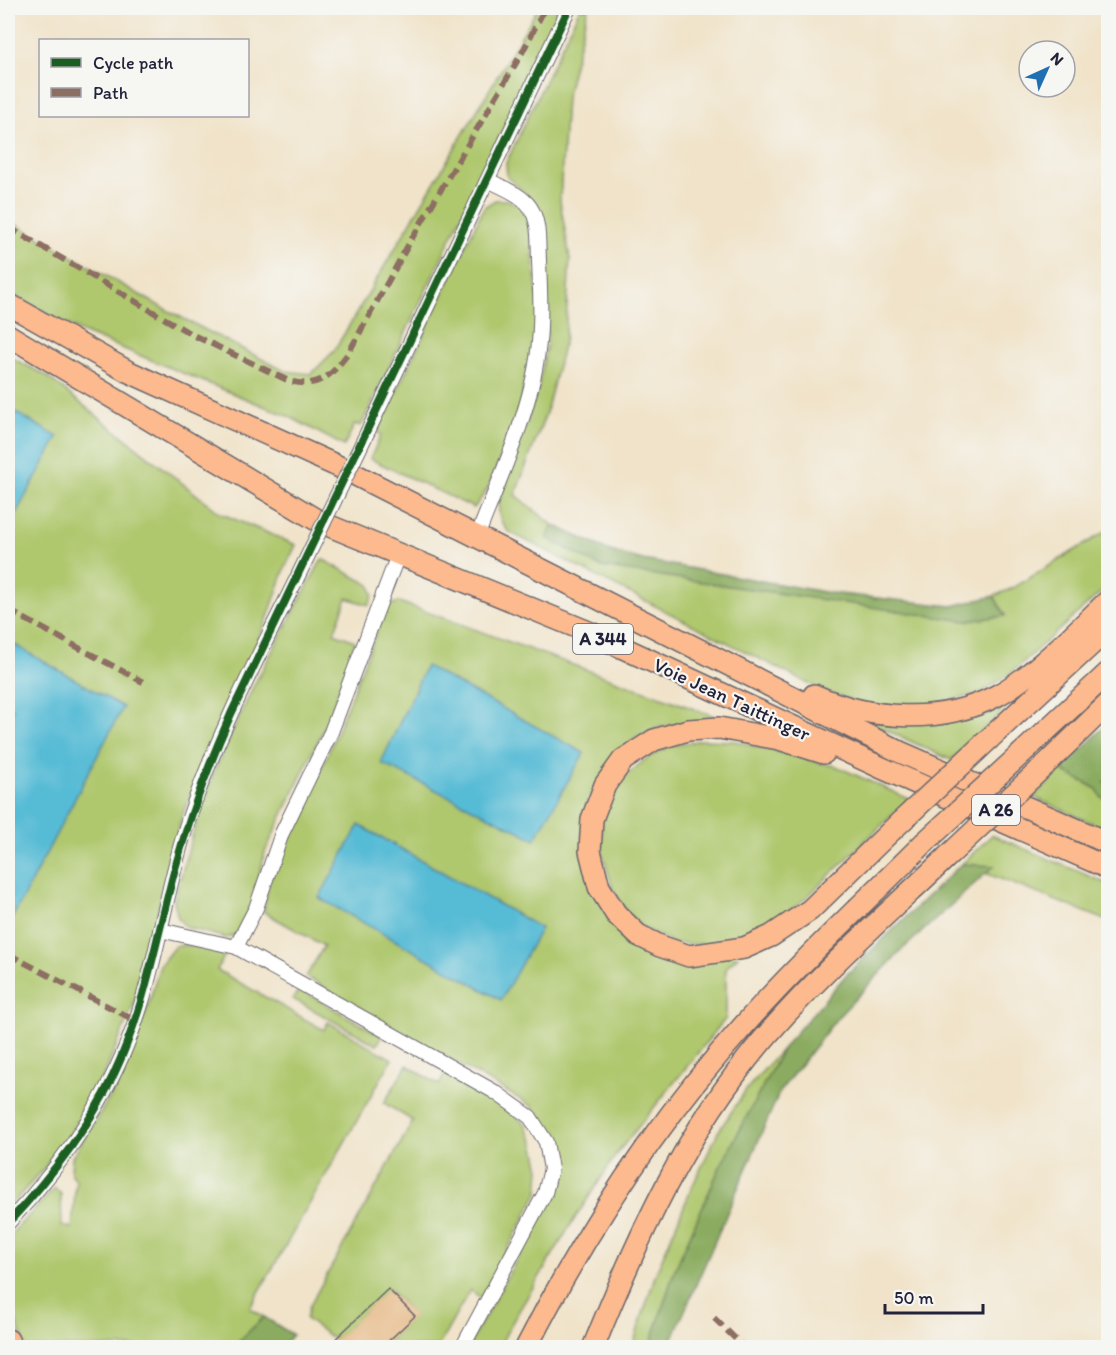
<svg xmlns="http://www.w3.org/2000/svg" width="1116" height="1355" font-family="Itim,sans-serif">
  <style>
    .green { fill: #afc76d; stroke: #687454; stroke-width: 1.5 }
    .forest { fill: #8bac60; stroke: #56674e; stroke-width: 1.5 }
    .water { fill: #57bbd5; stroke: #3c6e88; stroke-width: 1.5 }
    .building { fill: #e6b986 }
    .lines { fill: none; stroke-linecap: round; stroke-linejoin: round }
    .minor-casing { stroke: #6a666d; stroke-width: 16 }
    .highway-casing { stroke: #6a666d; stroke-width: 24 }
    .minor { stroke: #fff; stroke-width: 14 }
    .highway { stroke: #fcba8e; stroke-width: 21 }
    .minor-bridge-casing { stroke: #6a666d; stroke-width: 16; stroke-linecap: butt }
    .highway-bridge-casing { stroke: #6a666d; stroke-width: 24; stroke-linecap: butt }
    .minor-bridge { stroke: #fff; stroke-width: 14 }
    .highway-bridge { stroke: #fcba8e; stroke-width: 21 }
    .quiet { stroke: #8d6e63; stroke-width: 6; stroke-dasharray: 12 6; stroke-linecap: butt }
    .cycleway-casing { stroke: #f6f6f2; stroke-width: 11 }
    .cycleway { stroke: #1b5e20; stroke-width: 8 }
    .labels { text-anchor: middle; stroke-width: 4.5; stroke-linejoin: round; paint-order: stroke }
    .shield { fill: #f6f6f2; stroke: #626272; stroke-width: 1.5 }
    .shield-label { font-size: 18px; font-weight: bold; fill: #22223b }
    .street-label { font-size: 20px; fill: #22223b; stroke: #f6f6f2 }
  </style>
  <rect width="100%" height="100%" fill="#f6f6f2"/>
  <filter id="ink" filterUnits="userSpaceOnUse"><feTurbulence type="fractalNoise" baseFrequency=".0167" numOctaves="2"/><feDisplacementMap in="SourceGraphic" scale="12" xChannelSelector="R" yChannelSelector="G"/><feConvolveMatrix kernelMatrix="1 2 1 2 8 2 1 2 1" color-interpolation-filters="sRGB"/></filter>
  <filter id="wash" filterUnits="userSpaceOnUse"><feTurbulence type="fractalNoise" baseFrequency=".008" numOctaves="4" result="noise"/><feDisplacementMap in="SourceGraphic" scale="24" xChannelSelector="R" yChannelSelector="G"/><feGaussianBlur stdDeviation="1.35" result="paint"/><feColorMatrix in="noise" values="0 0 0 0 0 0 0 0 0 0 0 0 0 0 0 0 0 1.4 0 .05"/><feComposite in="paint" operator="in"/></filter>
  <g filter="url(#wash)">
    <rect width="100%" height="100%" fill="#f0e3c9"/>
    <path class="green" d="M538 8H560L549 33 361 426 355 424 344 446 288 416 80 331 8 292V220L163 308 285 371 311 374 334 351Z
      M580 8H588L566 97 560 201 570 259 565 338 546 413 515 495 553 525 548 538 601 567 1005 615 994 596 1013 588 1108 530V586L1010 674 982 692 926 707 878 708 823 691 509 532C499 521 498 515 499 500L538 389 547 343 543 232 537 204 507 177 506 163Z
      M495 200H507L520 205 530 220 540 324 515 422 487 490 474 508 370 459 381 435 377 433 484 207Z
      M8 356 45 375 220 513 296 545 285 568 267 620 220 725 182 816 134 1004 102 1080 68 1137 41 1172 8 1208Z
      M322 559 370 585 373 595 369 605 347 598 334 633 355 641 331 713 265 852 252 906 236 935 226 938 186 927 178 918 174 901 204 794 254 685Z
      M399 602 714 716 712 721 660 727 635 738 607 766 588 799 582 836 631 941 738 956 726 968V1018L618 1152 570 1226 514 1319 499 1347H468L551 1198 559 1171 555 1149 549 1132 532 1106 306 977 324 946 264 912 268 883 325 761 385 611 390 605Z
      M1075 644 951 760 869 722 951 718Z
      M701 740 735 741 838 767 909 799 806 898 776 921 747 935 714 945 673 943 640 926 628 914 613 889 602 852V822L609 799 626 775 649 757 671 746Z
      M1061 770 1097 789 1101 797 1108 800V830L1033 797Z
      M992 835 1108 884V921L962 864Z
      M186 945 227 951 217 970 324 1030 328 1022 392 1059 250 1308 264 1317 239 1341 250 1347H26L8 1303V1237L55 1188 61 1194 62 1226 72 1228 76 1180 71 1173 72 1157 116 1088 147 1010 160 965 175 946Z
      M299 989 382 1036 377 1045 293 999Z
      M783 1048 720 1167 674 1272 650 1347 632 1348 656 1273 692 1187 718 1132 746 1090Z
      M407 1065 439 1085 445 1072 502 1104 526 1125 534 1143 540 1169 538 1193 481 1298 470 1290 438 1347H382L414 1316 389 1289 335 1340 306 1319 310 1305 413 1121 384 1103Z"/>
    <path class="forest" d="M553 525 610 551 643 560 830 593 952 606 994 596 1005 616 965 621 601 567 547 538Z
      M1108 723V778L1104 783 1108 784V800L1101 797 1097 789 1061 770Z
      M961 864 994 866 902 950 837 1018 780 1091 669 1347H650L674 1272 720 1167 783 1048 845 976Z
      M264 1317 293 1335 281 1347H250L239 1341Z"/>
    <path class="water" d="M8 408 58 437 8 528Z
      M8 641 123 707 8 926V720L13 709 8 706Z
      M426 666 584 753 535 839 381 763Z
      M359 825 541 928 501 1000 319 898Z"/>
    <g id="blocks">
      <path class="building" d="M388 1289 415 1316 382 1347H327Z"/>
    </g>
  </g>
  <g filter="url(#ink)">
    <use href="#blocks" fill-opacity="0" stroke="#6a666d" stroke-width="1.5"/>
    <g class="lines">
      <defs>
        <path id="minor" d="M368 431 569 8
          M477 537C499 480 531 410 538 351 542 321 540 289 539 260 538 242 540 222 530 207 521 194 501 187 488 180
          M160 930 236 947 495 1092 530 1117 546 1142 551 1169 545 1193 462 1348
          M236 947 256 908 282 833 331 732 398 555
          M8 1223C67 1160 114 1091 140 1008 160 946 168 880 189 818 217 735 258 657 297 578"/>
        <path id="highway" d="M8 304 127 371 344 469 900 752 1108 843
          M8 335 320 522 591 633 882 768 1108 868
          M814 695C870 720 940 725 996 696 1034 676 1077 630 1108 601
          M990 738 1108 629
          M824 753 779 739 719 728 688 730 654 740 623 760 605 785 592 819 590 851 599 887 616 914 638 935 660 946 689 956 744 948 771 936 810 910 891 831
          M1022 753 1108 673
          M1045 765 1108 704
          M8 1340 11 1348
          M526 1348C585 1232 658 1121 745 1024 801 961 864 903 924 843
          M593 1348C637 1239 685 1132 761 1042 818 975 885 916 948 856"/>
      </defs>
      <use href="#minor" class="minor-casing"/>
      <use href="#highway" class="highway-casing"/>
      <use href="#minor" class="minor"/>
      <use href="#highway" class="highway"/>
      <defs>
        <path id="minor-bridge" d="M297 578 368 431"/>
        <path id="highway-bridge" d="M891 831 990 738
          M924 843 1022 753
          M948 856 1045 765"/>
      </defs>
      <use href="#minor-bridge" class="minor-bridge-casing"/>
      <use href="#highway-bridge" class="highway-bridge-casing"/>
      <use href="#minor-bridge" class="minor-bridge"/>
      <use href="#highway-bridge" class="highway-bridge"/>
      <path class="quiet" d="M8 227 191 334 289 381C320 389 332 375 349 352L411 240 522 53 545 8
        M8 610 143 682
        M8 954 136 1021
        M714 1318 745 1348"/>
      <defs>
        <path id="cycleway" d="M8 1223C49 1179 87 1131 113 1076 144 1011 156 940 174 872 189 817 208 766 231 714L569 8"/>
      </defs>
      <use href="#cycleway" class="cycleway-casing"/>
      <use href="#cycleway" class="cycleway"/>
    </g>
  </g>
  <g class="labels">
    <g class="shield">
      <rect x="573" y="624" width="60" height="30" rx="4.5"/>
      <rect x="972" y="795" width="48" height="30" rx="4.5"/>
    </g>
    <g class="shield-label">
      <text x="603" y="645">A 344</text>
      <text x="996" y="816">A 26</text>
    </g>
    <g class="street-label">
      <text transform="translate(732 699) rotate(25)" y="7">Voie Jean Taittinger</text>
    </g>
  </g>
  <rect width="1116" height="1355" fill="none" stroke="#f6f6f2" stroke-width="30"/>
  <rect x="39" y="39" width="210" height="78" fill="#f6f6f2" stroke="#a1a1a9" stroke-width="1.5"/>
  <rect x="51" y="58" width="30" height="9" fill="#1b5e20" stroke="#a1a1a9" stroke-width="1.5"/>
  <text x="93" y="69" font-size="18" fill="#22223b">Cycle path</text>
  <rect x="51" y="88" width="30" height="9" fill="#8d6e63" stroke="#a1a1a9" stroke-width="1.5"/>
  <text x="93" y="99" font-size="18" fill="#22223b">Path</text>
  <g transform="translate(1047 69) rotate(45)"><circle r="28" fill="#f6f6f2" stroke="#a1a1a9" stroke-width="1.5"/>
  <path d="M0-4.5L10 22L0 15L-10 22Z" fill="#1f6fb2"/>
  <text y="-9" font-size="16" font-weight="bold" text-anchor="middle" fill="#22223b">N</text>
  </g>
  <path d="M885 1304v9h98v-9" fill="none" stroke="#22223b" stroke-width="3"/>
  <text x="894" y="1304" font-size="18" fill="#22223b" stroke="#f6f6f2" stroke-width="4.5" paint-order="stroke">50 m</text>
</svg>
